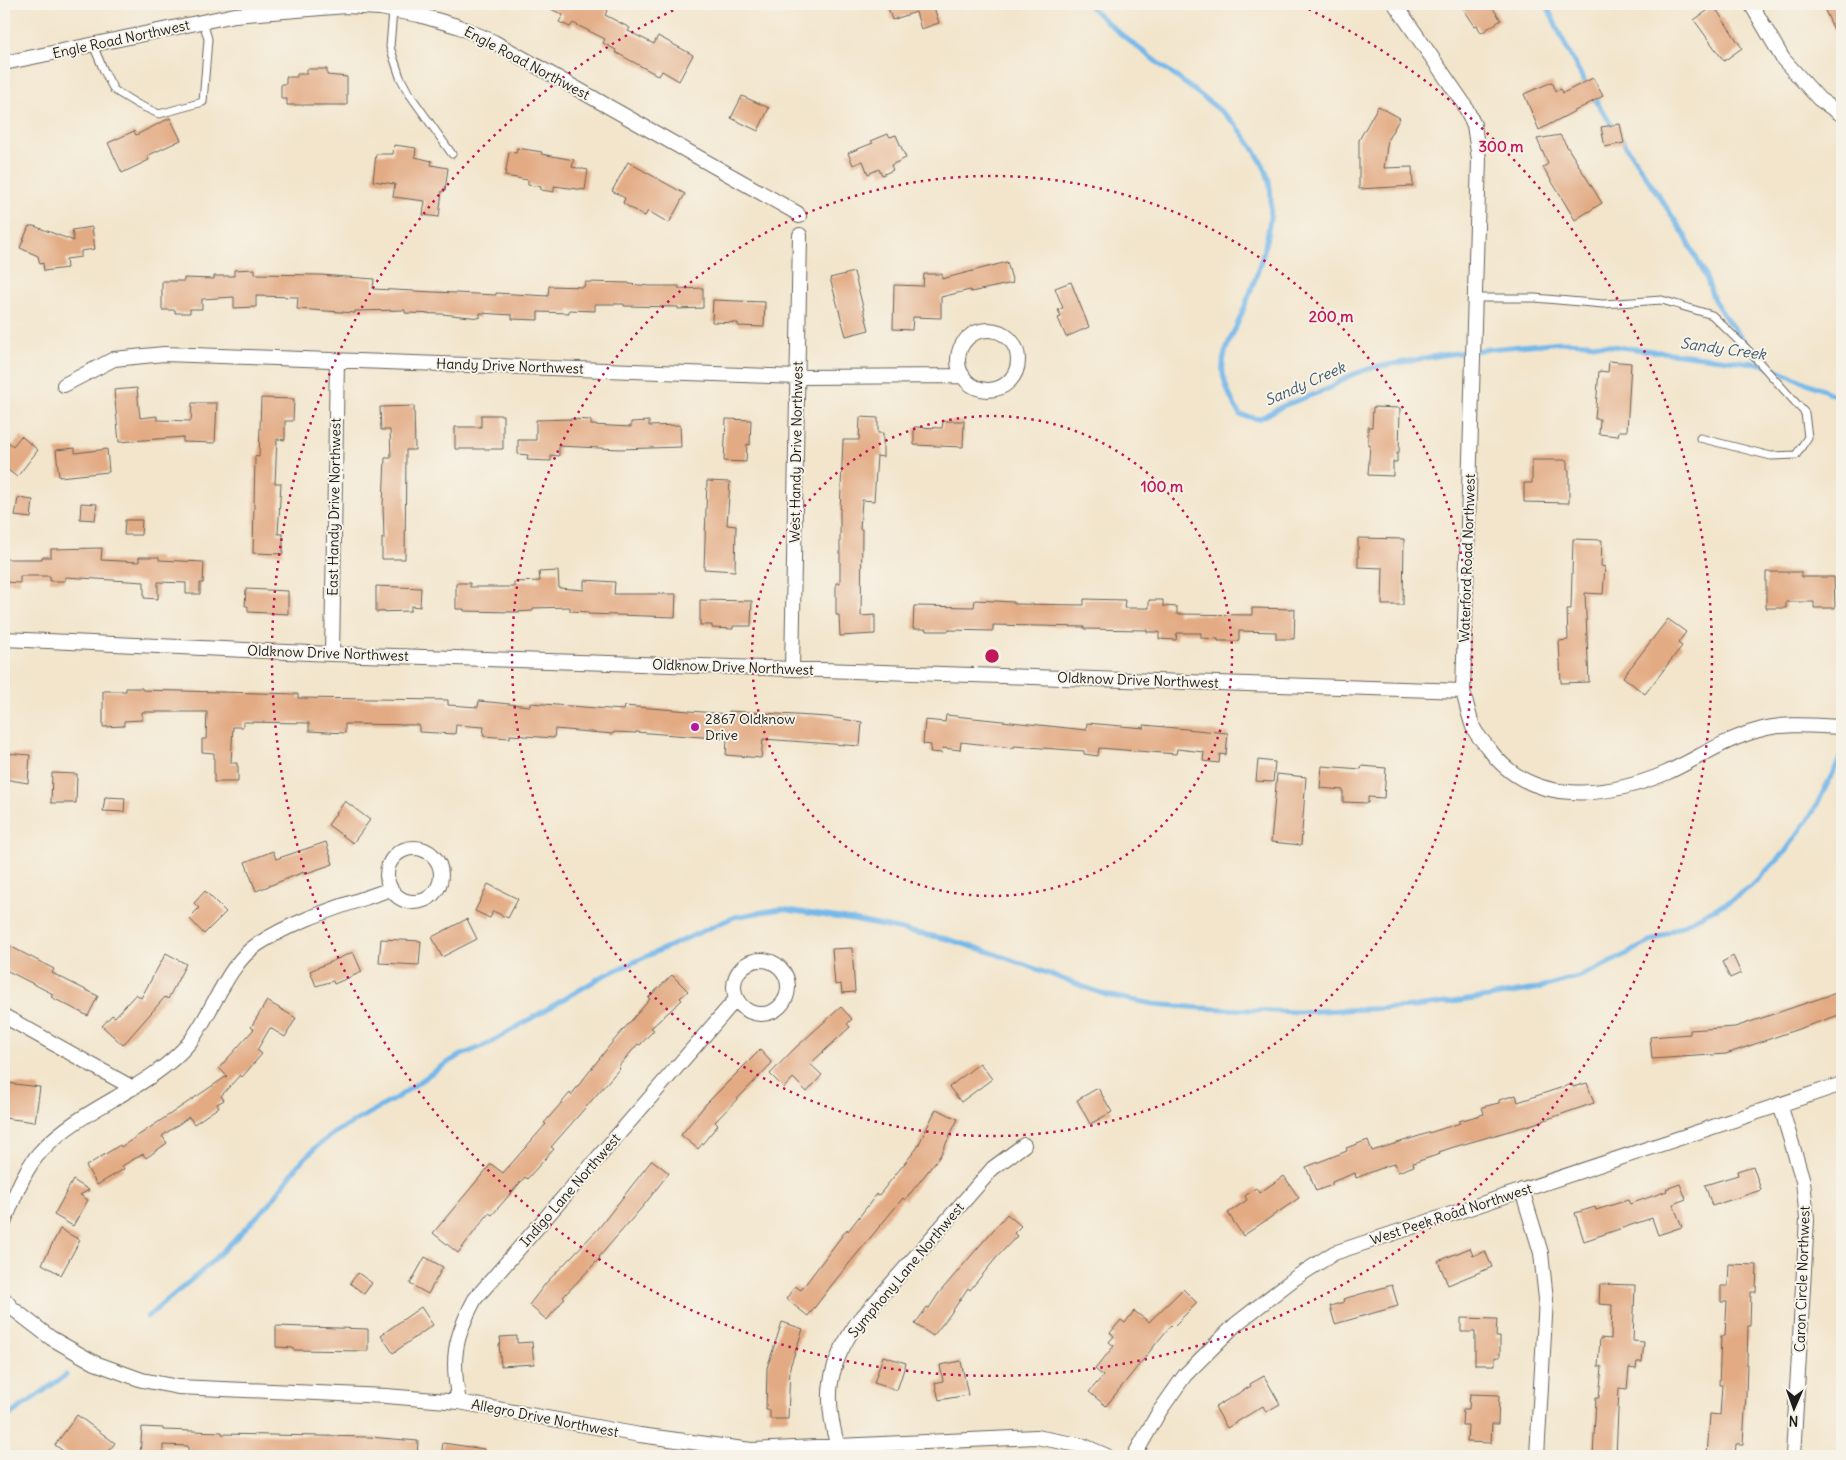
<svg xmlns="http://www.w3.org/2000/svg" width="1846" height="1460" font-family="Delius,sans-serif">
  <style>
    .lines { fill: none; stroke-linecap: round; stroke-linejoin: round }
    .stream { stroke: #74b8ea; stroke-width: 5 }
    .building { fill: #e3ab84 }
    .service-casing { stroke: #67625a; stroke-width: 9 }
    .minor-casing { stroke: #67625a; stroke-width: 16 }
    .service { stroke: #fff; stroke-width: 7 }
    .minor { stroke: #fff; stroke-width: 14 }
    .ring { fill: none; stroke: #c2185b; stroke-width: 2.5; stroke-dasharray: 2.5 5 }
    .poi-dot { fill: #b5179e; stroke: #f7f3e8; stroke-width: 2 }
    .labels { text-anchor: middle; stroke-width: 4; stroke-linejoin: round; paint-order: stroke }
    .street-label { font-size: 14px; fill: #1c1c1c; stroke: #f7f3e8 }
    .poi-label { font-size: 14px; fill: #1c1c1c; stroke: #f7f3e8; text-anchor: start }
    .water-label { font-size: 15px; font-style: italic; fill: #3f5a6e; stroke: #f7f3e8 }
    .centre { fill: #c2185b; stroke: #f7f3e8; stroke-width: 2.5 }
    .ring-label { font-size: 15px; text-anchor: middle; font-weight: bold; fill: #c2185b; stroke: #f7f3e8; stroke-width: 4; stroke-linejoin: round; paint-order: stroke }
  </style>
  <rect width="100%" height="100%" fill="#f7f3e8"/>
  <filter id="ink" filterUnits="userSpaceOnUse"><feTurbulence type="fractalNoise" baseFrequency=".02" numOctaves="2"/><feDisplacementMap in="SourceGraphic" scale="10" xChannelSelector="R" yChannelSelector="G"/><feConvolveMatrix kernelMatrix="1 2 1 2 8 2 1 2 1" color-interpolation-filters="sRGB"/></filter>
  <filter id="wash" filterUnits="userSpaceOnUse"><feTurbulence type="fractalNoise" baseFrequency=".0096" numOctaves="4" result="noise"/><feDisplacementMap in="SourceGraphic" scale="20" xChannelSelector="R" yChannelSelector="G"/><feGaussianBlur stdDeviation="1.12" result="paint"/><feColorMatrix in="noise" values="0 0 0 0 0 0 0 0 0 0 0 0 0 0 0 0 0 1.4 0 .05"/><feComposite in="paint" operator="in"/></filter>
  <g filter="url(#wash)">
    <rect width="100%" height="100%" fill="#f2e5cc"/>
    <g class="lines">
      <path class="stream" d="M1087 4C1118 34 1153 59 1187 85 1204 98 1222 110 1237 126 1246 137 1255 151 1262 163 1287 205 1254 286 1236 327 1229 342 1221 356 1223 373 1225 388 1233 403 1240 415L1259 419 1283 406 1328 389 1349 376 1371 368 1442 355 1489 349 1561 342 1586 343 1762 364 1842 398
        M1546 4 1568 51 1588 88
        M1592 95 1615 130
        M1620 137 1684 234 1706 277 1714 300 1727 320 1753 352
        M147 1317 202 1271 237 1237 270 1203 299 1164 316 1147 334 1133 398 1097 436 1070 457 1057 488 1044 603 976 734 917 781 909 853 920 947 939 993 953 1106 995 1153 1004 1201 1008 1296 1012 1416 1007 1488 997 1535 989 1581 976 1603 966 1732 900 1751 886 1785 852 1813 812 1842 755
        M4 1419 66 1375"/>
    </g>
    <g id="blocks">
      <path class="building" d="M541 4H597L608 9 605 15 630 28 628 31 654 44 658 36 693 55 679 81 662 71 659 76 615 52 616 50 603 43 605 39 573 23 570 27 559 22 563 15Z
        M887 4H933L939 23 921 29 916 12 892 20Z
        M1460 4H1490L1501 20 1481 33 1477 25 1475 26Z
        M1822 4H1842V47Z
        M1714 6 1742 48 1724 61 1694 20Z
        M307 69H327V75L347 77V105H287V99H281V84H286V77H297V74H307Z
        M1593 78 1603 96 1539 130 1524 94 1552 82 1556 91 1561 89 1563 93Z
        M742 96 769 108 758 131 731 118Z
        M1378 106 1400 118 1388 139 1384 168 1412 167 1413 186 1359 189V140Z
        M170 118 181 140 147 156 149 160 122 173 108 143 134 131 136 135Z
        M1620 124 1624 143 1605 147 1601 127Z
        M888 134 890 137 896 135 906 158 891 165 893 170 882 175 879 169 868 174 863 161 853 165 848 153 873 143 871 141Z
        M1560 135 1602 203 1575 220 1543 167 1548 164 1537 139Z
        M394 145 416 148 415 157 432 161 431 165 448 168 445 191H442L439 217 423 215 425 201 393 197 395 184 373 181 376 154H393Z
        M517 148 542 152 541 154 574 160 572 167 588 170 585 190 554 186V192L541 190V187L528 185V180L505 176 509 152 516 153Z
        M628 162 685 194 669 223 648 211 645 216 632 209 623 203 625 198 612 191Z
        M29 226H34L74 241 72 230 92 227 95 249 81 251V257L66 259 67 268 44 271 43 263 40 264 38 256 20 248Z
        M1007 262 1013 283 971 292 970 290 941 297V318L913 317 912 330 893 329 894 285 923 286 924 274H942V279Z
        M255 269V274L320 275 374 279 373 289 496 295V293L548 296 549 286 584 287 585 282 629 283V284L649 286H679V289L703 288V308L678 309V307L624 306V304H595V311L569 310V313L538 312V320L512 319V315L480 313V318L442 314 405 313V310L355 311V313L297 309 298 297 256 296V307L234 308V297L202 299V309H190V313H175V310H162V281H184V278L214 279V276H234V270Z
        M854 272 869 330 846 336 830 278Z
        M1071 282 1089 327 1066 337 1058 318 1061 317 1058 310 1063 308 1055 288Z
        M713 300 765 302 764 327 738 326V323L712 322Z
        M1609 361 1631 363 1627 431H1619L1618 436 1599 434 1600 419H1595L1599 371 1608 372Z
        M137 388 140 418 157 416V420L191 421 192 403H217L215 443 183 442V437L119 442 114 390Z
        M261 398 294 399 293 421H285V440L277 439 275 483H281L278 534H283V554L253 553 255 456 259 457Z
        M414 406 415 450H406L405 559H382V538L384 539 383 504 385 458H391L390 430H381L380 407Z
        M1373 407 1400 408 1399 453H1397V462H1393V476L1368 475 1370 445H1368V427H1372Z
        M481 415H503V449H455V427H481Z
        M860 417 878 418V433H883V457L877 456 874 501 862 500 860 529H862L861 616 875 615V634L840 636 839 615H836V583H840V512L843 440H859Z
        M572 419 591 420V425L631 427V422L649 421V426L680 425 681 447 620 449 559 446V456L551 455V461L527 460 528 455 518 454V440H536V420Z
        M726 419 751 420 750 445 747 444 746 462 724 461Z
        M943 421H964L963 447 914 445V427L942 428Z
        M21 436 38 450 17 477 4 467V438L13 446Z
        M75 448V453L107 449 109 472 59 477 56 450Z
        M1532 460H1567V470H1569V503L1524 502V483H1532Z
        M707 481 730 482 727 525 736 526 735 571 704 569Z
        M18 498 33 500 31 518 15 516Z
        M81 503 97 504 95 520 80 519Z
        M125 520H142L141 535H124Z
        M1358 538 1404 539 1403 605H1382L1383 568 1358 567Z
        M1573 539 1602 540 1601 566 1605 567 1603 594 1585 593 1589 682 1561 683 1559 641 1568 640 1567 609H1571Z
        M102 548 101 560 139 562V557H159V560L204 562 203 583H200V594H186V583L158 582V599L144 598V582L65 577V581H50V576H20V583L4 582V559H42V557H51V549Z
        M558 571 559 588 584 590V580L615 582 614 594H676L675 617 588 614V612L570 611V607L533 608V611L515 612 464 611V609H456V583H470V587H514V582L540 581 539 572Z
        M1766 572H1801V577H1834L1835 608H1814V602H1786V608H1766Z
        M376 586 421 588 420 607 411 606V611L376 612Z
        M246 589 288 591V614L248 612V606H245Z
        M1084 599 1125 600 1124 608H1149V600H1163V606L1177 607V614L1252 615V608L1295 609 1294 639H1276V632L1239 631V641H1218V639L1201 638V633H1177L1176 640 1159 639V632H1147V630L1084 629V627L993 625V631L949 630V631H926V629H913L914 606 974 607 975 600 1014 602V604L1084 605Z
        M700 600 752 601 751 626H733V629L712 628V625H700Z
        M1668 619 1686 632 1678 643 1682 646 1645 694 1623 677Z
        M126 688H142V690L298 694V698L448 700V705L478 707 479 701 530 706V703L623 710 624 706 729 714V711L828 717 862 722 860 746 763 739 761 758 726 755 727 739 636 732V733L614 732 613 734 555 729 554 738 510 735V738L483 736 484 727 456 725 455 734 419 732V725L345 724V733L309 731V723L243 722V727H233L231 763H237V766H238V782H214V753L202 752V739H206L207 712H142V720L124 721V726L103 727V691H126Z
        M946 715 1086 730 1087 723 1144 728V725L1228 733 1226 755 1220 754 1219 763 1203 761 1204 752 1177 749 1176 754 1099 748 1098 756 1084 754V751L1014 746V748L961 742 960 750 943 748 942 753 930 752 931 745 923 744 925 720 945 722Z
        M4 753 30 755 28 783 4 779Z
        M1258 760 1275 762 1273 782 1256 781Z
        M1322 766 1361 769 1362 766 1386 768 1384 798 1368 797V803L1343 802V790L1320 788Z
        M52 773 77 774 76 803H51Z
        M1277 774 1306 777 1301 845 1271 842Z
        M105 797 125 798 124 812 103 811Z
        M345 801 370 820 353 843 328 825Z
        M326 842 333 864 304 874V872L256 891 245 862 273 851 276 859Z
        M488 884 518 899 508 918 493 911 490 918 475 911Z
        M205 891 226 912 204 934 189 918 199 908 194 903Z
        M467 919 477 939 442 957 432 937Z
        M381 939 421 941 419 965 379 963Z
        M4 943 54 969 52 973 98 996 88 1016 51 997 53 994 4 969Z
        M852 948 855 992 842 993 841 984 835 985 832 949Z
        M353 952 362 972 334 984 333 981 316 986 310 971Z
        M166 953 186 964 168 999 165 997 123 1045 102 1026 112 1015 115 1017 136 994 141 998Z
        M1733 956 1741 973 1730 978 1722 962Z
        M672 975 688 991 680 998 682 1000 651 1028 654 1030 640 1045 638 1044 618 1067 620 1068 551 1147 554 1149 527 1179 525 1177 492 1215 489 1213 458 1253 433 1233 491 1164 503 1173 546 1124 544 1123 570 1093 571 1095 610 1045 650 999 648 998Z
        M1842 991V1014L1726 1054 1652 1059 1650 1037 1690 1034V1030L1735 1027Z
        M267 1001 296 1018 285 1037 270 1028 257 1050 262 1054 242 1077 240 1075 221 1096 224 1100 217 1104 219 1107 194 1124 189 1117 162 1136 167 1143 146 1158 143 1154 122 1166 124 1169 97 1185 86 1166 120 1145 121 1147 227 1076 219 1068 254 1029 251 1027Z
        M841 1007 852 1019 847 1024 850 1027 810 1064 822 1075 807 1092 793 1078 784 1088 770 1074 794 1049Z
        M760 1050 772 1063 715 1122 718 1125 698 1149 681 1135 706 1104Z
        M980 1063 992 1079 961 1102 949 1087Z
        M6 1083 40 1087 35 1122 4 1118Z
        M1587 1083 1594 1103 1533 1124 1454 1147 1439 1152 1440 1154 1413 1163 1414 1166 1398 1172 1395 1163 1356 1178 1355 1173 1332 1182V1185L1316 1191 1306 1167 1347 1151 1346 1148 1368 1140 1372 1151 1460 1123 1459 1121 1484 1114 1482 1107 1499 1103V1100L1516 1095 1518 1102 1572 1084 1573 1087Z
        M1098 1088 1112 1112 1090 1124 1077 1100Z
        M936 1109 958 1119 940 1156 905 1200 903 1198 838 1277 808 1316 786 1299 795 1286 801 1290 847 1229 848 1231 877 1194 879 1195 917 1148Z
        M652 1160 669 1173 644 1205 599 1257 600 1258 563 1297 565 1298 547 1320 529 1305 546 1283 598 1229Z
        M1753 1166 1761 1190 1712 1206 1705 1185 1738 1175 1737 1171Z
        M1284 1176 1299 1198 1243 1236 1228 1213 1247 1200 1245 1196 1256 1188 1259 1193Z
        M73 1180 89 1190 80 1195 88 1200 73 1226 54 1215Z
        M1680 1184 1686 1199 1673 1204 1682 1227 1658 1235 1652 1218 1584 1241 1575 1213 1595 1207 1596 1210 1628 1200 1630 1204 1667 1191 1666 1189Z
        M1007 1214 1021 1226 1014 1233 1017 1236 997 1257 970 1290 968 1288 949 1316 933 1336 915 1324 927 1307 929 1308 939 1293Z
        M60 1229 80 1240 61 1275 42 1264Z
        M1470 1248 1473 1256 1485 1251 1492 1267 1448 1285 1438 1261Z
        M425 1257 443 1267 428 1294 410 1284Z
        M1729 1264 1757 1265 1756 1292H1751L1750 1326H1748L1746 1395 1743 1444H1736L1735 1456H1707L1710 1414 1720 1415 1722 1385H1719L1721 1336H1725L1727 1302H1721V1286H1728Z
        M358 1273 372 1283 364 1294 350 1283Z
        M1600 1284 1635 1285 1633 1341 1644 1342 1642 1362H1637L1636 1369 1629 1368 1627 1389 1619 1388 1616 1456H1593L1596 1398H1599L1602 1367 1598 1366 1600 1338 1611 1339 1612 1305 1599 1304Z
        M1392 1285 1398 1306 1335 1324 1330 1306 1344 1302 1343 1299Z
        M1183 1289 1197 1303 1173 1327 1171 1325 1106 1406 1089 1392 1103 1376 1095 1369 1114 1346 1109 1342 1114 1336 1110 1333 1121 1320 1125 1323 1134 1311 1149 1322Z
        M421 1307 433 1325 393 1353 381 1335Z
        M1461 1318 1497 1319 1496 1337H1500V1357H1495V1365H1475V1332H1461Z
        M782 1322 803 1329 790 1367 788 1419H770V1410H766L767 1368Z
        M276 1326 368 1329V1351L293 1350V1348L276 1347Z
        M517 1336V1343L532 1342 534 1364 501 1366 499 1344H501L500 1337Z
        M883 1356 906 1363 897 1390 874 1383Z
        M961 1361 968 1395 939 1400 935 1383 943 1381 940 1365Z
        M1264 1376 1280 1404 1266 1412 1263 1406 1227 1428 1215 1407 1251 1386 1250 1384Z
        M1470 1394 1499 1395 1498 1424H1492L1491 1443 1467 1442 1468 1425H1462L1463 1409H1469Z
        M77 1415 115 1443 105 1456H70L55 1445Z
        M142 1427 163 1428V1430L222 1432V1434L369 1437 418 1441 417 1456H199V1454L188 1453V1446L163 1445V1456H140Z
        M443 1443 484 1449 483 1456H441Z"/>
    </g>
  </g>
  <g filter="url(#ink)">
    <use href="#blocks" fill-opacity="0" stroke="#67625a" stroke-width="1"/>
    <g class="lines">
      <defs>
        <path id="service" d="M393 11 390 47 400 77 408 92 452 154
          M93 45 104 71 114 90 137 104 159 114 203 102 208 39 203 22
          M1475 298H1535L1603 304 1662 300 1712 315 1749 351 1805 413 1808 437 1796 455 1771 456 1700 438"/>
        <path id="minor" d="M1395 4 1464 104 1474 125 1479 159 1463 691C1466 703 1469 716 1473 727 1476 735 1484 742 1489 749 1531 807 1607 798 1666 773 1697 759 1725 739 1759 730 1786 722 1815 726 1842 727
          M1751 4 1783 59 1819 99 1842 115
          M4 63 235 15 346 6 380 8 419 15 457 26 494 42 797 213 799 216
          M958 360a30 30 0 1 1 60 0a30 30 0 1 1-60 0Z
          M64 385 114 359 164 354 798 377 963 376
          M4 639 332 654 1463 691
          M332 654 337 360
          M792 669 800 235
          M387 875a27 27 0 1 1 54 0a27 27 0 1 1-54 0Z
          M734 987a27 27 0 1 1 54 0a27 27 0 1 1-54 0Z
          M4 1016 133 1088
          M1780 1104 1803 1181 1807 1219 1793 1456
          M1522 1190 1541 1253 1546 1299 1537 1456
          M4 1223C14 1198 23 1170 42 1150 85 1105 149 1090 189 1043 213 1013 226 965 258 944 298 918 346 905 391 889
          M4 1299 12 1308 51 1338 95 1363 142 1380 178 1387 386 1396 459 1402 640 1435 751 1450 1036 1437 1084 1446 1107 1456
          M459 1402C451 1359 454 1338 475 1299L736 999
          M838 1447C823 1396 828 1366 857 1323L993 1168 1024 1145
          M1134 1456 1159 1412 1185 1375 1236 1324 1295 1278 1334 1253 1842 1084"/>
      </defs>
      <use href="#service" class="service-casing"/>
      <use href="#minor" class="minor-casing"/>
      <use href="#service" class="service"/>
      <use href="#minor" class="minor"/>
    </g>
  </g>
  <g class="ring">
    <circle cx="992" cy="656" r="240"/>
    <circle cx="992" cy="656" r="480"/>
    <path d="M1302 6A720 720 0 1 1 682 6"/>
  </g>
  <circle class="poi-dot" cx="695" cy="727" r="5"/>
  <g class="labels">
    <g class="street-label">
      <text transform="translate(121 39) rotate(-12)" y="5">Engle Road Northwest</text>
      <text transform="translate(527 63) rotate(28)" y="5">Engle Road Northwest</text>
      <text transform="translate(510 366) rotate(2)" y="5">Handy Drive Northwest</text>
      <text transform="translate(796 452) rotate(-89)" y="5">West Handy Drive Northwest</text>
      <text transform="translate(334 507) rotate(-89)" y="5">East Handy Drive Northwest</text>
      <text transform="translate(1467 558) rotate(-88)" y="5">Waterford Road Northwest</text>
      <text transform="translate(328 653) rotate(2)" y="5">Oldknow Drive Northwest</text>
      <text transform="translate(733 667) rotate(2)" y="5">Oldknow Drive Northwest</text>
      <text transform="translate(1138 680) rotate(2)" y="5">Oldknow Drive Northwest</text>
      <text transform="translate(570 1190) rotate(-49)" y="5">Indigo Lane Northwest</text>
      <text transform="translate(1451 1214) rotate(-18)" y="5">West Peek Road Northwest</text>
      <text transform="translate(906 1270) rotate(-50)" y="5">Symphony Lane Northwest</text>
      <text transform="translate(1802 1279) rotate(-88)" y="5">Caron Circle Northwest</text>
      <text transform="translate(545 1418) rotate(11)" y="5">Allegro Drive Northwest</text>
    </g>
    <g class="poi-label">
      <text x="705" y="724">2867 Oldknow<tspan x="705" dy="16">Drive</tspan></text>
    </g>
    <g class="water-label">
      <text transform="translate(1723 349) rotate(8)" y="5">Sandy Creek</text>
      <text transform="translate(1305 384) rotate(-24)" y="5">Sandy Creek</text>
    </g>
  </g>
  <circle cx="992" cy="656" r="8" class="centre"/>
  <g class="ring-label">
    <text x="1501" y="152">300 m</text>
    <text x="1331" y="322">200 m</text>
    <text x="1162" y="492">100 m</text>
  </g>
  <rect width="1846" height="1460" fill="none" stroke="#f7f3e8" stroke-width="20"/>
  <g transform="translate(1794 1408) rotate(182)" stroke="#f7f3e8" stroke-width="4" paint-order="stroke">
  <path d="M0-4L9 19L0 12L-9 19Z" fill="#1c1c1c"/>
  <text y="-8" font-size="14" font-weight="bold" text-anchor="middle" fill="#1c1c1c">N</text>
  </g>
</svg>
